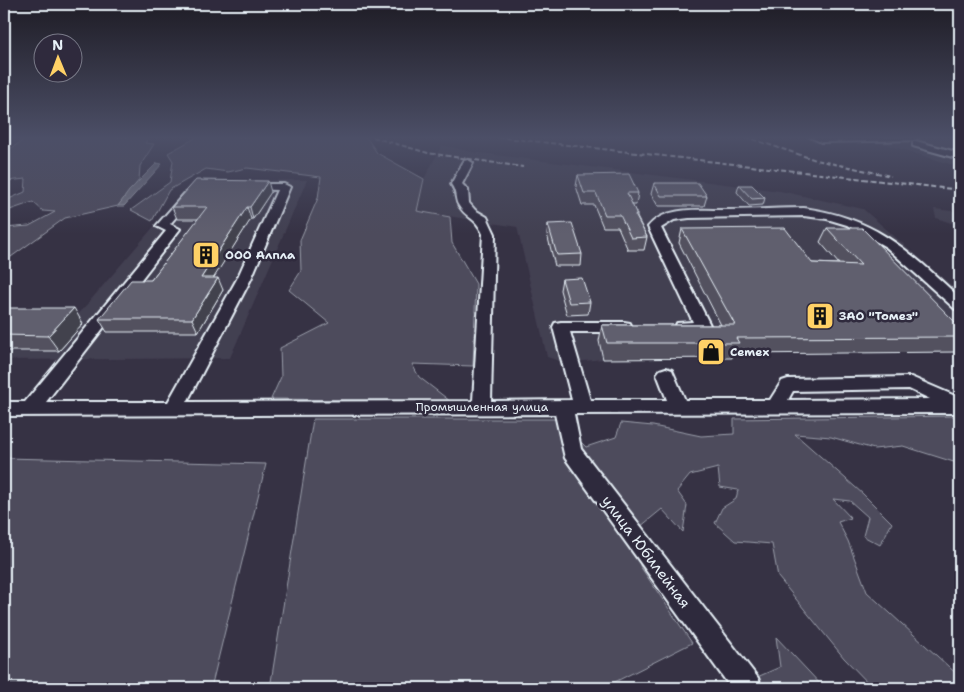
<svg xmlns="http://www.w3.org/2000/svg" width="964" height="692" font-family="'Shantell Sans',sans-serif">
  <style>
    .built { fill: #433f51 }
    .green { fill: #4d4b5c; stroke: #9a9eaa }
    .water { fill: #70717f; stroke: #a0a4af }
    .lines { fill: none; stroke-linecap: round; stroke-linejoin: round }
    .minor-casing { stroke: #e8f1f8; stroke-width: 4 }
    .minor { fill: #2f2a3d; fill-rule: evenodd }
    .rail { stroke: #e8f1f8; stroke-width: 2; stroke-dasharray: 5 2.5; stroke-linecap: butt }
    .wall { fill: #53515f; stroke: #e8f1f8 }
    .shaded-wall { fill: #43424d; stroke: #e8f1f8 }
    .building { fill: #605e6e; stroke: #e8f1f8 }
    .labels { text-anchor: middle; stroke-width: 5; stroke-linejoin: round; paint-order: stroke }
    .poi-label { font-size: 12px; font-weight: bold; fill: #e8f1f8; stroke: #2f2a3d; text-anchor: start }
    .street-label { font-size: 12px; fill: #e8f1f8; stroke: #2f2a3d }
    .near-street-label { font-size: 15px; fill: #e8f1f8; stroke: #2f2a3d }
  </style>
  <rect width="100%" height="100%" fill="#363244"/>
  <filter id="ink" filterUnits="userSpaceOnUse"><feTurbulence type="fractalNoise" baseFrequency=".02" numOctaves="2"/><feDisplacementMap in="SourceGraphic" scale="10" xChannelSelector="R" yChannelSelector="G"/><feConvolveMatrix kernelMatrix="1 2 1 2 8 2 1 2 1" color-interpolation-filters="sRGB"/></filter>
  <g filter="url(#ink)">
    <path class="built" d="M960 138V167L881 143 885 140Z
      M442 145 472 152 780 191 863 209 960 293V352L736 354 732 358 603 359 566 363 547 357 517 227 417 211 424 179Z
      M307 180 230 358 4 360V334L70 324 193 181Z
      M934 209 960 212V226L936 218Z"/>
    <path class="green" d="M28 137H150L145 143 154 144 140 166 139 180 118 206 65 218 4 262V228L29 226 55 212 43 211 33 202 4 212V201L25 192 26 179 7 181 4 176V153Z
      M197 137H363L367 138 377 153 424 179 417 211 450 217 452 243 476 284 473 366 412 364 419 377 450 401 271 399 281 377 280 348 329 323 289 290 301 271 300 240 318 198 321 177 247 168 228 172 206 169 169 190 152 221 131 210 170 182 173 161 168 153Z
      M960 416V464L903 446 874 449 831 437 795 434 863 494 892 523 880 545 863 536 868 517 850 501 833 499 851 518 838 522 848 541 867 592 960 677V688H873L844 658 778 577 772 544 735 541 715 523 722 508 736 499 738 490 720 487 718 468 690 475 677 491 687 505 683 532 662 509 640 527V566L692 643 603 688H270L313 419H558L586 447 616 437 621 423 653 426 701 436 734 434V419Z
      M4 458 266 464 211 688H4Z
      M776 637 824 688H763L755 678 780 667Z"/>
    <path class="water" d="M157 163 162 164 124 206H118L129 191Z"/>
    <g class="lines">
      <defs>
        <path id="minor" d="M810 137H919L914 140 821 142Z
          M916 141 960 153V159L913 146V142Z
          M468 160 473 163 462 184 468 190 469 203 475 210 487 217 495 234 491 401 572 400 553 327 555 323 561 322H624L630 323 632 327 630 331 624 332H570L590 400H667L657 374 660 370 666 368 672 370 685 400H770L782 381 788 379 911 377 960 398V413L574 414 581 449 758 678 762 688H731L565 458 555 414 4 416V402H25L166 231 156 226 184 194 188 193 194 196 170 224 180 229 46 402H168L237 279 277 190 244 189V185L248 184H284L290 187 251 279 187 402 473 401 483 234C475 216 468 220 459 206 454 199 458 194 451 184L464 161ZM909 389 930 399 788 400 793 391Z
          M804 208C876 218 909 251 960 298V311L955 309 886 247 847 225 827 219 804 216 689 218 674 220 661 228 711 327 709 331H677L675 327 677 323 693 322 648 227C666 204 705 211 730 210 754 210 779 208 804 208Z"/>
      </defs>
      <use href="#minor" class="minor-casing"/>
      <use href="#minor" class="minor"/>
      <path class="rail" d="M373 137 428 153 523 167
        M498 137 960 190
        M746 137 816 160 891 176"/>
    </g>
    <path class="wall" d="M578 175 638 193 636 205H632L637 215V217L647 237 644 250H628L618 227H603L594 205H582L576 186Z
      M654 183 707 196 704 206H658L651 194Z
      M739 185 765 198 763 205 749 206 737 192Z
      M271 192 253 219H251L213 278 223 290 198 332H107L99 319 151 280 199 219H177L172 207Z
      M548 224 582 254 581 266H555L547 234Z
      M827 228 960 327V349L958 352 734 354 732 358 603 359 599 341 602 325H721L679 243 682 229 812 263 839 264 820 242Z
      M562 279 590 302 588 314 567 315 560 290Z
      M4 308 83 324 59 351H4Z"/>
    <path class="shaded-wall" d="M268 181 271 192 253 219 250 207Z
      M247 207 251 219 206 290 201 278Z
      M218 278 223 290 198 332 192 319Z
      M74 308 83 324 59 351 48 336Z"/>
    <path class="building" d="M629 174 638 193H627L637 215H635L647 237 631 238 620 215H605L596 193H584L578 175Z
      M196 180 268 181 250 207H247L201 278H218L192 319H99L131 280H151L207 207H172Z
      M654 183H698L707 196H661Z
      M739 185H752L765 198 752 199Z
      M572 223 582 254 557 255 548 224Z
      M785 228 812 263 861 265 827 228H862L960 327V337L736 338 739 343H607L602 325H735L682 229Z
      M582 278 590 302 569 303 562 279Z
      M4 308H74L48 336 4 335Z"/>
  </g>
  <linearGradient id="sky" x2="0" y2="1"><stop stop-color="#1e1c25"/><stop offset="0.59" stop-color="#4c4f67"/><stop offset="1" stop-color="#4c4f67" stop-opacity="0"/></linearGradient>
  <rect width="964" height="234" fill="url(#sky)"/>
  <defs>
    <symbol id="building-square" viewBox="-11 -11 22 22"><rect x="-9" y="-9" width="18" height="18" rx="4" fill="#ffd166" stroke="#2f2a3d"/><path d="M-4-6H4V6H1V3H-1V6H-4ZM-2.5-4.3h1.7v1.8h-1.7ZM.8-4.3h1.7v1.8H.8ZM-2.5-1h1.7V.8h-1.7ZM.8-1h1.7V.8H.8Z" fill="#111"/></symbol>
    <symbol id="shop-square" viewBox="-11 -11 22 22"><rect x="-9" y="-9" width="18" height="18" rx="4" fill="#ffd166" stroke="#2f2a3d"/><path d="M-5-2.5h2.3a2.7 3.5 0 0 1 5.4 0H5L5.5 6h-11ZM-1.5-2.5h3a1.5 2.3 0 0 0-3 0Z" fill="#111"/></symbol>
  </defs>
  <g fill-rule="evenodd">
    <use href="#building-square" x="190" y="239" width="32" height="32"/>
    <use href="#building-square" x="804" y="300" width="32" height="32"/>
    <use href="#shop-square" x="695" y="336" width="32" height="32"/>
  </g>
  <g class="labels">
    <g class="poi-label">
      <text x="225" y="259">ООО Алпла</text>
      <text x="839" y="320">ЗАО "Томез"</text>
      <text x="730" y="356">Cemex</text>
    </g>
    <g class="street-label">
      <text x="482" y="411">Промышленная улица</text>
    </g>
    <g class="near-street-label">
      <text transform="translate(646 552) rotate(53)" y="5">улица Юбилейная</text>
    </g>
  </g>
  <rect width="964" height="692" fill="none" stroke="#2f2a3d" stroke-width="20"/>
  <rect x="10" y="10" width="944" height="672" fill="none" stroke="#e8f1f8" stroke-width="2" filter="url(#ink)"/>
  <g transform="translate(58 58) rotate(359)"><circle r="24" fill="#2f2a3d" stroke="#797a88"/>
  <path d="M0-4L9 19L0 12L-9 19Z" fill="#ffd166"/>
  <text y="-8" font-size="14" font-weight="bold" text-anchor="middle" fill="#e8f1f8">N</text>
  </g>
</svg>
